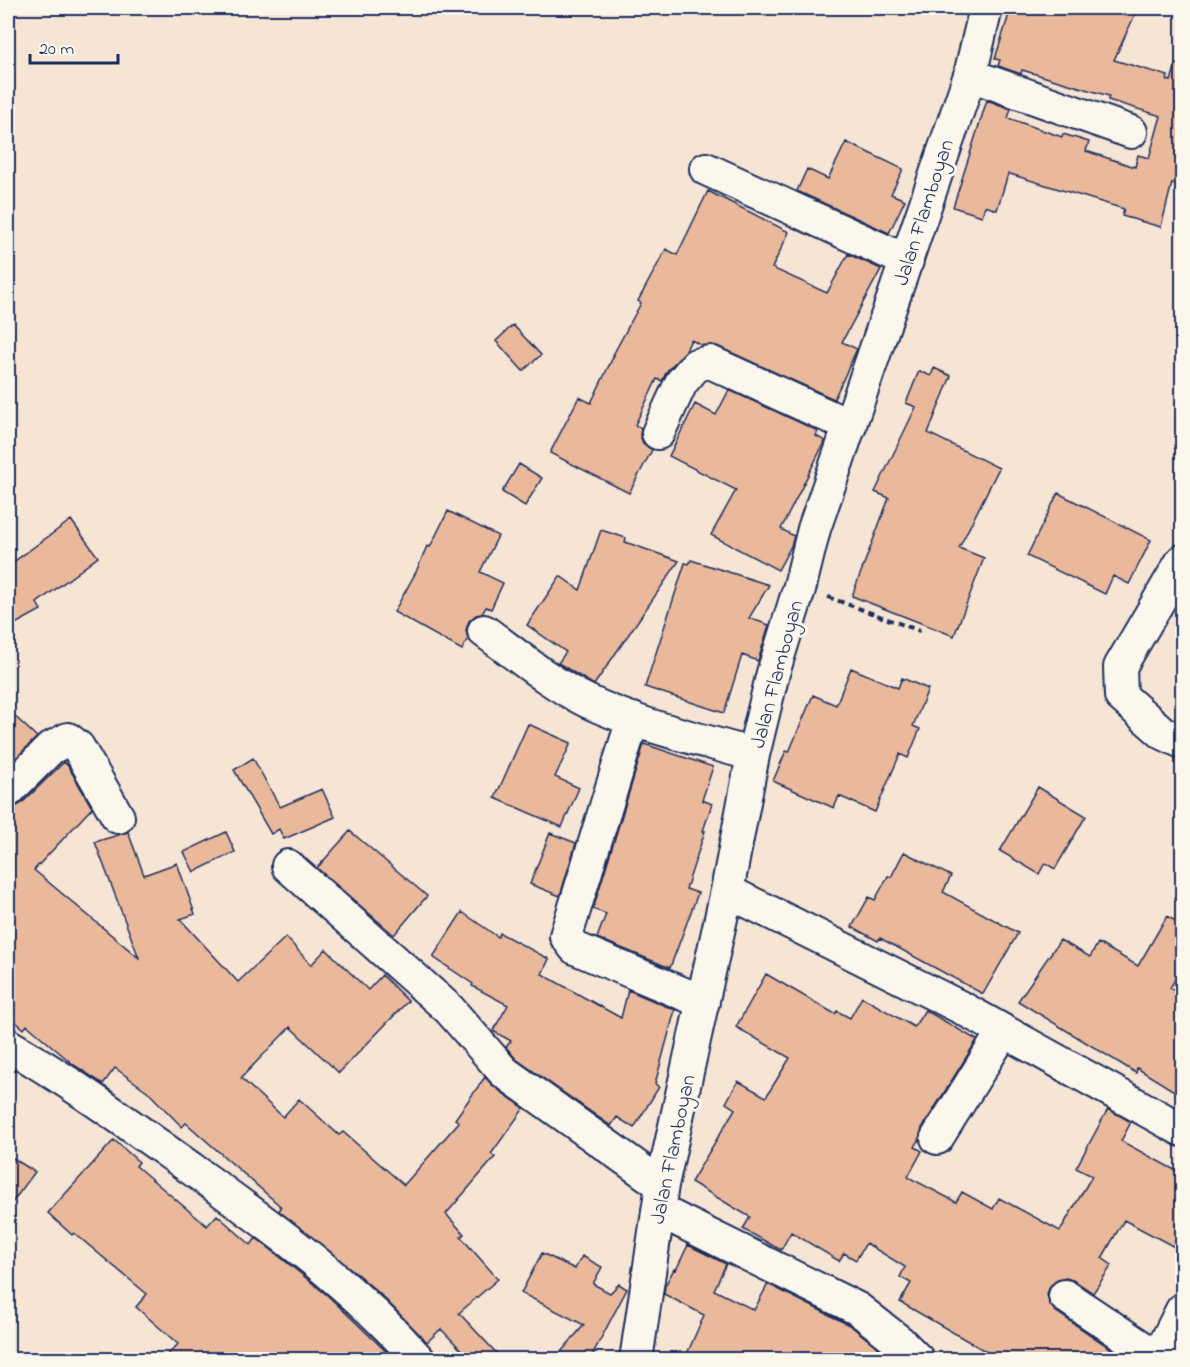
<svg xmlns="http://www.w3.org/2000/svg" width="1190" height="1367" font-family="'Indie Flower',sans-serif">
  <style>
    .building { fill: #eab89b; stroke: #1b2f5e; stroke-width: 1.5 }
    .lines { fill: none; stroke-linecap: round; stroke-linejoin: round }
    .minor-casing { stroke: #1b2f5e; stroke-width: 36 }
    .path { stroke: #1b2f5e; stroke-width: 4; stroke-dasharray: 6 4.5; stroke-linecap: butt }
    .minor { stroke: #fbf7ec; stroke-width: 32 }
    .labels { text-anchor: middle; stroke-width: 6; stroke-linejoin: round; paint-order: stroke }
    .street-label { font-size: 21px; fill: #1b2f5e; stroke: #fbf7ec }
  </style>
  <rect width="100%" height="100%" fill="#f6e4d4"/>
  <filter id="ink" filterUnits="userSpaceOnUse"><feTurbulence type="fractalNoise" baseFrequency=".0167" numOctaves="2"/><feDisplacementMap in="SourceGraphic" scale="12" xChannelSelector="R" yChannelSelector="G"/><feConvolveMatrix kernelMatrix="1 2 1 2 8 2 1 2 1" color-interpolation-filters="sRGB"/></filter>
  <g filter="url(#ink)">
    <path class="building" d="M1011 8H1138L1114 60 1168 76 1167 80 1171 81 1176 64 1182 65V190L1172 183 1161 227 1122 216 1124 209 1010 174H1008L997 210 985 206 982 216 953 207 987 100 1011 109 1008 118 1062 137 1063 134 1089 142 1086 151 1135 167 1138 155 1149 158 1161 116 1108 100 1109 96 1022 70 1021 74 998 66 1000 60 995 59Z
      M846 142 903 169 891 194 905 200 889 233 797 191 807 169 828 179Z
      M708 191 789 232 772 268 827 293 848 254 881 269 842 342 857 349 834 399 717 346 701 345 691 340 685 352 667 371 662 381 657 379 635 425 641 428 640 435 643 443 652 450 629 493 550 453 579 397 591 403 614 355H613L641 303 638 301 666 249 677 255Z
      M513 325 541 355 523 371 496 341Z
      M934 368 951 376 928 433 999 468 959 548 984 558 954 636 852 596 889 498 875 492 916 407 906 403 919 371 931 376Z
      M729 390 818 431 816 436 825 441 781 529 794 536 791 546 778 570 711 535 736 490 669 456 695 404 716 415Z
      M519 464 542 478 525 506 502 492Z
      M1058 493 1151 540 1129 584 1113 576 1105 594 1027 556Z
      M448 511 498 536 480 572 503 583 491 609 486 607 482 614 476 615 469 621 466 630 468 639 462 650 394 612 416 572 427 546 430 547Z
      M71 520 98 557 37 603 41 610 8 628V566Z
      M601 530 626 538 625 542 679 561 594 685 558 663 566 652 527 625 560 576 580 590Z
      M691 560 769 585 749 618 769 625 758 661 742 655 724 713 645 687 685 563 689 564Z
      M851 668 898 688 902 678 928 689 913 726 920 729 908 758 900 754 875 812 839 796 834 808 773 781 786 751 789 752 813 695 836 705Z
      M8 710 37 737 8 766Z
      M528 724 571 743 555 777 579 788 562 827 495 798Z
      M644 744 713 767 702 800 712 804 703 831H705L686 889 698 893 670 968 597 938 606 914 593 909Z
      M253 758 280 807 322 789 335 817 284 839 279 829 271 834 234 770Z
      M64 762 68 766 92 808 34 870 139 958 95 842 128 832 144 875 177 863 195 914 180 919 238 982 286 937 311 965 326 949 368 990 382 975 408 1001 339 1073 290 1027 241 1078 283 1117 299 1099 339 1135 343 1132 404 1185 459 1122 455 1119 485 1077 493 1086 524 1108 491 1154 495 1157 446 1214 464 1234 461 1237 498 1279 459 1313 502 1359H470L441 1329 427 1342 379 1293 350 1268 279 1211 281 1207 278 1204 186 1123 182 1127 147 1091 115 1068 103 1084 74 1065 27 1025 24 1029 8 1015V808H13L21 804Z
      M1038 787 1086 816 1055 869 1045 863 1039 874 1000 851Z
      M350 831 427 896 394 935 317 868Z
      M226 832 235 852 194 872 184 852Z
      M550 833 576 843 560 896 530 884Z
      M904 852 951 876 943 892 1018 933 983 994 880 938 878 941 852 927 869 897 875 900 888 876 891 877Z
      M462 912 498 937 500 933 549 959 542 974 621 1018 628 990 675 1010 655 1084 659 1087 634 1128 617 1117 611 1126 516 1059 506 1047 511 1041 493 1031 508 1005 472 986 473 984 433 957Z
      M1167 916 1182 925V967L1170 988 1182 995V1096L1137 1068 1136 1073 1018 1001 1060 940 1090 957 1098 943 1138 966Z
      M766 974 835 1014 837 1011 850 1018 862 997 914 1027 925 1010 977 1040 922 1128 919 1140 915 1147 922 1151 908 1177 956 1202 962 1192 993 1209 999 1198 1060 1231 1092 1176 1076 1168 1108 1109 1131 1122 1121 1141 1182 1174V1251L1124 1220 1102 1258 1112 1265 1093 1293 1075 1281 1066 1278 1057 1280 1050 1286 1047 1294 1049 1303 1055 1311 1126 1359H999L900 1302 911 1283 900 1277 905 1267 866 1243 856 1260 844 1253 839 1261 791 1232 781 1250 743 1229 750 1217 691 1182 735 1109 726 1103 738 1081 766 1097 790 1058 736 1027Z
      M114 1140 139 1162 136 1166 207 1226 217 1215 251 1245 256 1238 269 1248 327 1295 394 1359H164L178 1344 136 1307 147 1294 74 1233 72 1235 48 1213Z
      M8 1155 35 1172 8 1208Z
      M688 1245 726 1264 714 1290 754 1310 768 1284 851 1326 892 1359H702L687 1354 704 1315 664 1294 665 1286 674 1269 676 1270Z
      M542 1253 575 1269 582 1256 602 1267 593 1284 610 1293 619 1284 627 1289 590 1359H555L584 1325 521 1293Z"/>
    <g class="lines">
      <defs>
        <path id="minor" d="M970 75 1131 132
          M706 169 907 261
          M658 433 681 383 696 365 710 362 850 426
          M1182 561 1120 667 1121 696 1163 733 1182 742
          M484 631C517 655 550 683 587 701 639 726 698 738 753 755
          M633 719 566 936 575 948 703 1002
          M8 791 51 748 68 739 78 747 118 817
          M288 866 449 1009 504 1072 662 1185
          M727 891 962 1008 1182 1130
          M8 1045C71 1082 130 1125 189 1167 271 1226 352 1284 419 1360
          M937 1138 1003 1032
          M658 1210 858 1309 900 1342 918 1360
          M1065 1296 1158 1358
          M636 1360 662 1185 727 891 753 755 773 673 800 586 814 529 970 75 986 8
          M1157 1360 1182 1310"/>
      </defs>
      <use href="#minor" class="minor-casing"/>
      <path class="path" d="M828 597 920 631"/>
      <use href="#minor" class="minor"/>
    </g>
  </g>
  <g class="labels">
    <g class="street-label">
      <text transform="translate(923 212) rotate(-72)" y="7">Jalan Flamboyan</text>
      <text transform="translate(776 674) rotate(-75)" y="7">Jalan Flamboyan</text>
      <text transform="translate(672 1149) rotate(-78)" y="7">Jalan Flamboyan</text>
    </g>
  </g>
  <rect width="1190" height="1367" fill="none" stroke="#fbf7ec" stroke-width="30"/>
  <rect x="15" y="15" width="1160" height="1337" fill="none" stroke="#1b2f5e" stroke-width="2" filter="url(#ink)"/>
  <path d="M30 54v9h88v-9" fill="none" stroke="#1b2f5e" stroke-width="3"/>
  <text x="39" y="54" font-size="18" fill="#1b2f5e" stroke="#fbf7ec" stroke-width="4.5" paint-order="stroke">20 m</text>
</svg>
